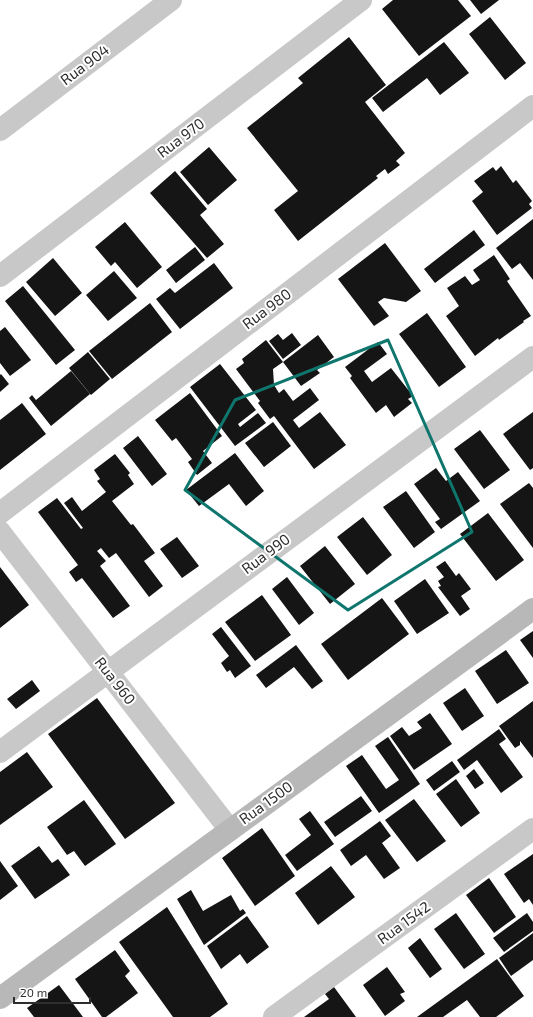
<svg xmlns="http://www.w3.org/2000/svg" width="533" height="1017" font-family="'Exo 2',sans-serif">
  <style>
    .building { fill: #151515 }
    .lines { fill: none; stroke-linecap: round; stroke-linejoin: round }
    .street { stroke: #c8c8c8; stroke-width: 22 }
    .secondary { stroke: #b8b8b8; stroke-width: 22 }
    .marked { fill: none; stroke: #0f766e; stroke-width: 3; stroke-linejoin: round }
    .labels { text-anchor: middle; stroke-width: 4; stroke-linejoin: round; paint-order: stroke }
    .street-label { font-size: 15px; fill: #2e2e2e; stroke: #fff }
  </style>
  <rect width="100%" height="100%" fill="#fff"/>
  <path class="building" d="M393 0H458L471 16 419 56 382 9Z
    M470 0H499L481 14Z
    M490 17 526 63 505 80 469 34Z
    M349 37 386 85 365 102 405 153 396 161 400 165 388 174 385 169 376 176 378 178 298 241 274 210 298 191 247 128 303 83 298 78Z
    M444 42 469 73 440 95 427 78 383 112 372 98Z
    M209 147 237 180 208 205 180 172Z
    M501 166 513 183 516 180 532 201 529 204 532 208 497 235 472 201 483 192 474 181 493 167 496 171Z
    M175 171 207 209 200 215 224 244 207 258 150 193Z
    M533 219V280L520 263 512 269 496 248Z
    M125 222 162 267 137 288 115 262 111 266 95 247Z
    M474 230 485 245 435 283 424 269Z
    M385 243 421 291 406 302 384 298 378 302 389 316 374 326 338 279Z
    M195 247 205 260 176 283 166 270Z
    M494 255 510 279 507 281 531 316 523 321 524 322 499 340 498 338 475 356 446 316 459 306 447 288 465 276 472 285 480 280 473 270Z
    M53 258 82 293 55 316 26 282Z
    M214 263 233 288 180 329 156 299 170 288 175 293Z
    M114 271 137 298 108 321 86 295Z
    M23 286 75 350 56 365 5 301Z
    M150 303 172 332 112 379 89 351Z
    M427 313 466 367 439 387 399 334Z
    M5 327 31 360 10 376 0 363V331Z
    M292 333 301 345 283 359 269 341 278 334 283 340Z
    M318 335 334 357 317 370 320 373 301 386 283 362Z
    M266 340 283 362 273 369 274 385 279 393 284 389 293 401 310 388 319 400 293 420 299 428 320 412 346 445 314 469 274 416 270 419 258 403 260 401 236 369 244 363 242 359Z
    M378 342 387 354 364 371 372 382 391 368 413 396 408 399 412 403 394 417 386 405 376 413 350 378 352 376 345 367Z
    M88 352 110 379 91 395 69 368Z
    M220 364 256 410 238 424 240 427 258 413 266 423 235 446 190 387Z
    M71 371 90 394 51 426 29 398 32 395 36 400Z
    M1 374 9 384 0 392V375Z
    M190 393 222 436 203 451 212 463 197 475 188 462 192 459 176 438 172 441 155 420Z
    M22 403 46 434 0 470V420Z
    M533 412V468L530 470 503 434Z
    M273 422 291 446 264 467 245 443Z
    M480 430 510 470 484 489 454 449Z
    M138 436 167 474 152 486 123 448Z
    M235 453 264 491 246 506 229 484 199 506 186 490Z
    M115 454 130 473 128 475 134 484 112 501 131 525 133 524 155 553 144 561 163 586 149 597 116 553 109 558 101 548 97 551 106 561 100 566 130 606 113 618 82 578 76 582 69 572 78 565 38 512 57 498 81 529 83 528 64 503 72 497 82 511 106 492 97 481 100 479 94 470Z
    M436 468 446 481 458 472 480 501 441 529 435 522 440 519 414 484Z
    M529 483 533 488V548L500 504Z
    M406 491 435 532 414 548 383 507Z
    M488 513 524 560 496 581 460 534Z
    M363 517 392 555 367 575 337 537Z
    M177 537 199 566 182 578 160 549Z
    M325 546 355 584 330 604 300 566Z
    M445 561 456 576 459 573 471 589 461 596 470 609 460 616 438 587 441 586 438 581 444 577 436 567Z
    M0 567 29 605 0 628Z
    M287 577 314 613 299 625 272 589Z
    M425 579 449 613 417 634 394 601Z
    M262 595 291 635 255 661 225 622Z
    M382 598 409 634 348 680 321 644Z
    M221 627 251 666 235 678 230 670 227 672 221 663 229 656 212 634Z
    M533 631V658L520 640Z
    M296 645 323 681 312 689 294 667 266 688 256 675Z
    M506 650 529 683 497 704 475 671Z
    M32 680 40 691 16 709 7 699Z
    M465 688 484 716 462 731 443 703Z
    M97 698 175 803 125 839 48 734Z
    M533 701V758L520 741V745L515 748 499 726Z
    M430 713 452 744 414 770 390 736 402 727 409 736 422 728 417 722Z
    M499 729 506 739 499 744 523 777 501 793 477 760 464 770 457 760Z
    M388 737 420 784 379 813 346 766 362 755 386 789 399 780 375 746Z
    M27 752 53 787 0 825V772Z
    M452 761 460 772 434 791 426 780Z
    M474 769 484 783 475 789 466 776Z
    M456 779 480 813 461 827 436 794Z
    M361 796 372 811 335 837 324 822Z
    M414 799 446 841 417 862 385 820Z
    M84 800 116 844 85 866 74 851 67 855 47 827Z
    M310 811 334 844 297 871 285 855 311 835 299 819Z
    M380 821 391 836 382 843 400 868 384 879 366 855 351 866 340 850Z
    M262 828 295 876 255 906 222 858Z
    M39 846 52 863 58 859 70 875 35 899 11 866Z
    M533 854V905L529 899 524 903 504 874Z
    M0 861 18 886 0 900Z
    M331 866 355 897 318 925 295 893Z
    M489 878 516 917 494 933 466 895Z
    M191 890 203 911 231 895 240 911 243 909 246 913 204 945 177 899Z
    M167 907 228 1004 210 1017H173L119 942Z
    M456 913 485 954 464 969 434 929Z
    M527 913 533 922V931L504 952 493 938Z
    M247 916 269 947 247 964 240 954 221 969 207 946Z
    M533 933V960L511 976 499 958Z
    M420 938 442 969 430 978 408 948Z
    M115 950 130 971 125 976 138 993 106 1017H102L75 979Z
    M497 959 524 996 496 1017H480L467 1000 443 1017H417Z
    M387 967 405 992 400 994 405 1001 385 1016 363 985Z
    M59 985 83 1017H34L27 1008Z
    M334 987 356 1017H304L329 999 325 994Z"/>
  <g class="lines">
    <path class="street" d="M0 130 171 0
      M0 276 361 0
      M0 513 533 106
      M0 532 230 830
      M0 752 533 357
      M274 1017 533 829"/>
    <path class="secondary" d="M0 998 533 609"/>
  </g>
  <path class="marked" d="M388 340 472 532 348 610 185 490 235 400Z"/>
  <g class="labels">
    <g class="street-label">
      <text transform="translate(85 65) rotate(-37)" y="5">Rua 904</text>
      <text transform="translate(181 138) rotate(-37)" y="5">Rua 970</text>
      <text transform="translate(267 309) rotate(-37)" y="5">Rua 980</text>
      <text transform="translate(266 554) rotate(-37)" y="5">Rua 990</text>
      <text transform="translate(115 681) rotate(52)" y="5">Rua 960</text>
      <text transform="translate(266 803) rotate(-36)" y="5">Rua 1500</text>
      <text transform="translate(404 923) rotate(-36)" y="5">Rua 1542</text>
    </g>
  </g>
  <path d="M14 997v6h76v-6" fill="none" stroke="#2e2e2e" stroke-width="2"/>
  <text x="20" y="997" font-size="12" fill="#2e2e2e" stroke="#ffffff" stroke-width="3" paint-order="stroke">20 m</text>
</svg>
